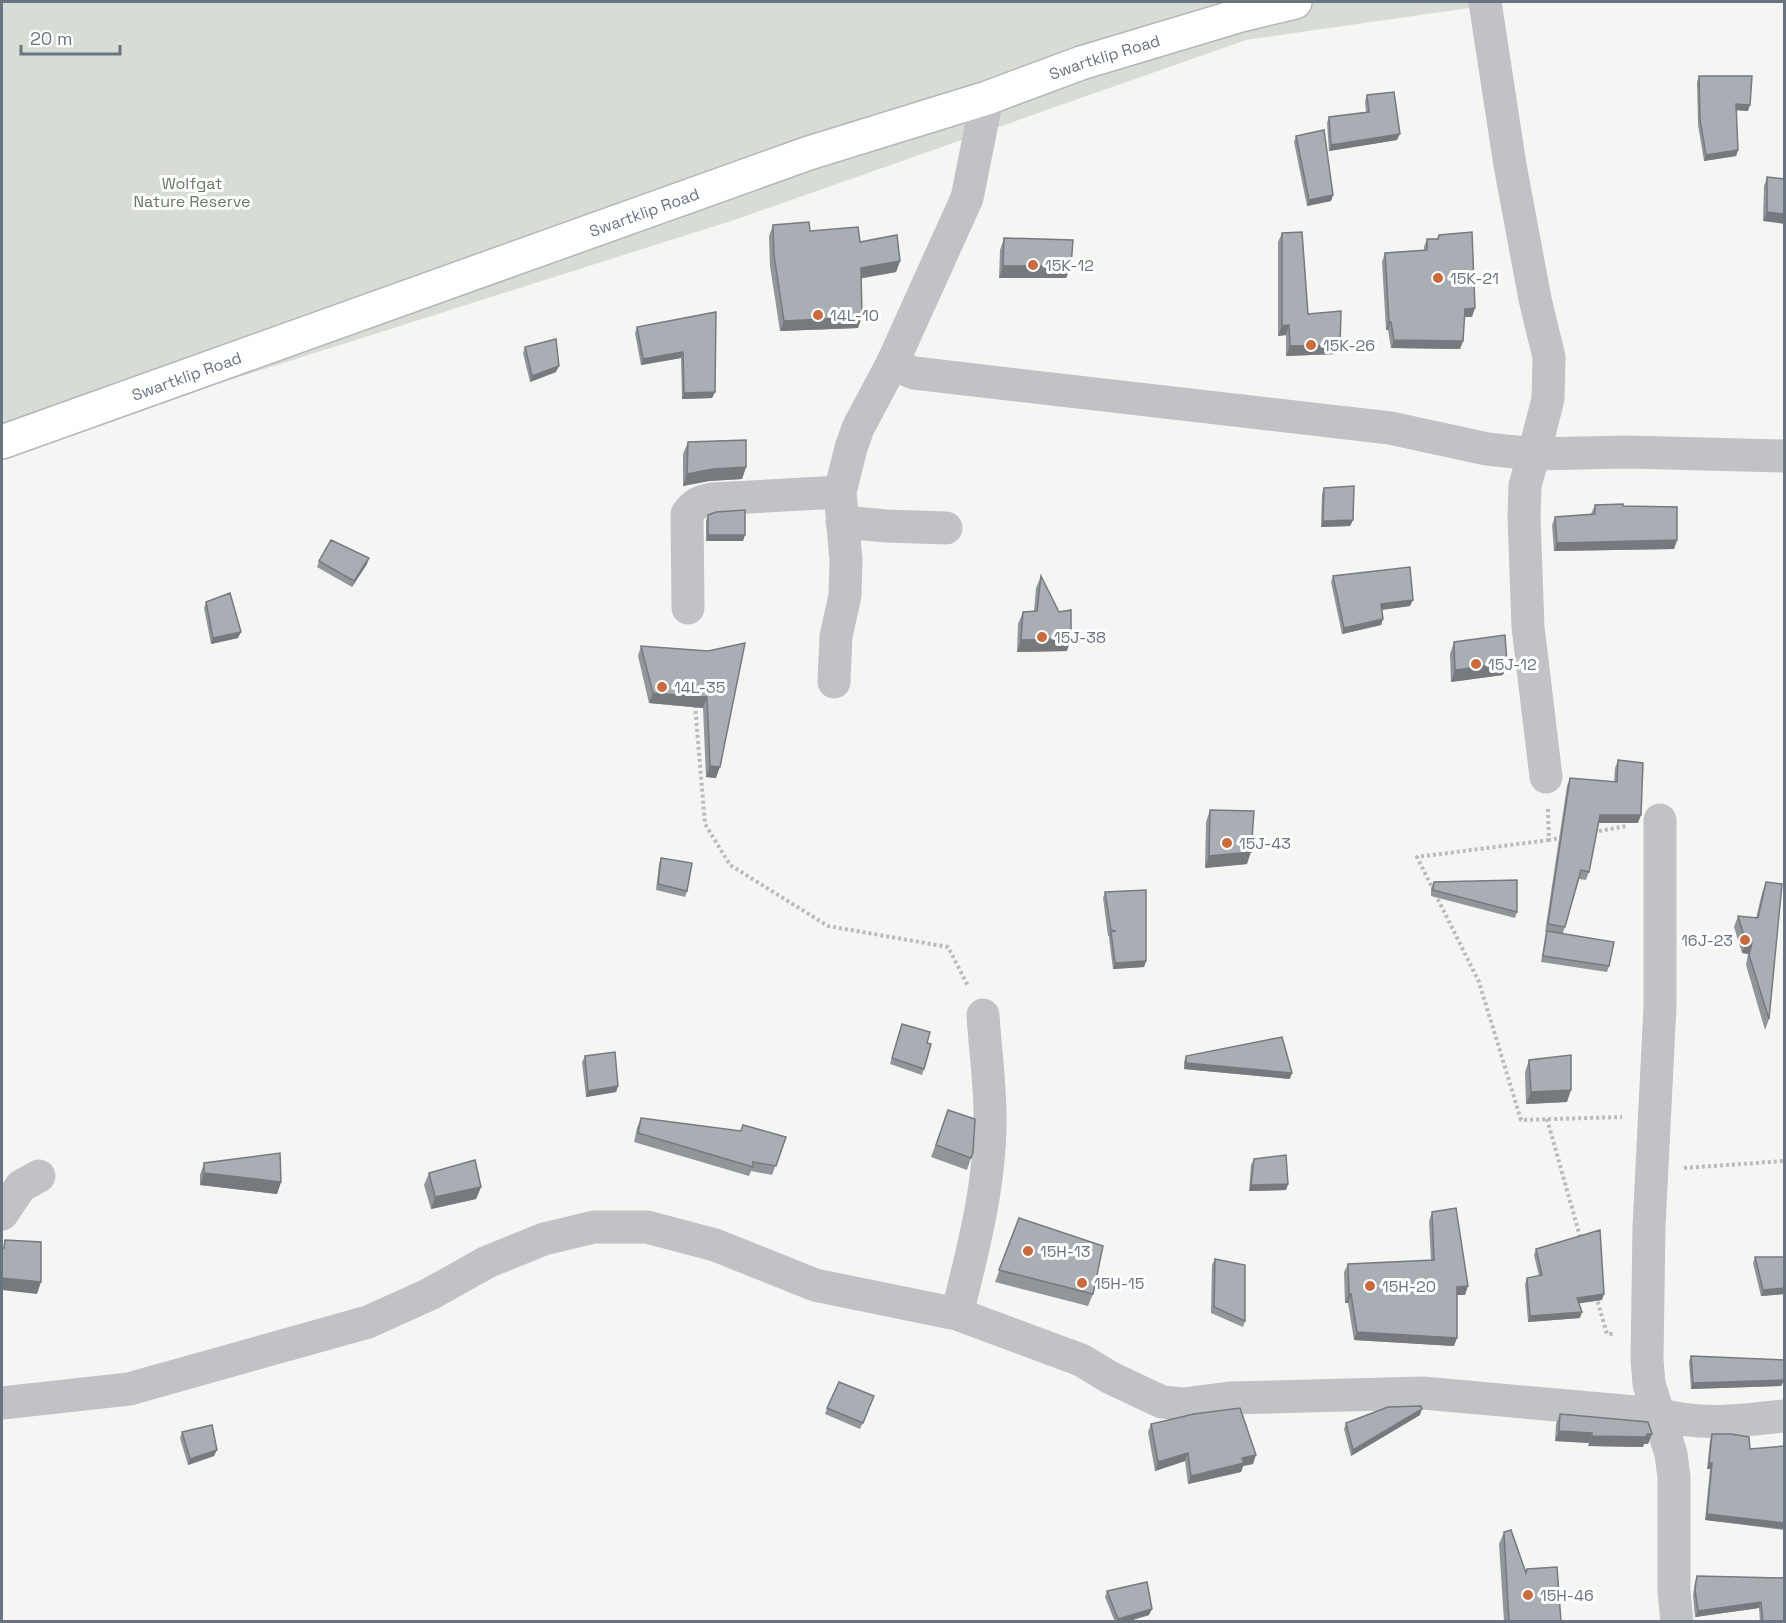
<svg xmlns="http://www.w3.org/2000/svg" width="1786" height="1623" font-family="'Space Grotesk',sans-serif">
  <style>
    .green { fill: #d7dcd4 }
    .lines { fill: none; stroke-linecap: round; stroke-linejoin: round }
    .major-casing { stroke: #b3b6ba; stroke-width: 36 }
    .path { stroke: #b9bbbe; stroke-width: 4; stroke-dasharray: 3 3; stroke-linecap: butt }
    .minor { stroke: #c0c2c6; stroke-width: 33 }
    .major { stroke: #fff; stroke-width: 33 }
    .wall { fill: #91969b }
    .shaded-wall { fill: #767a7e }
    .building { fill: #a9aeb4; stroke: #767a7e; stroke-width: 1.5 }
    .poi-dot { fill: #cb6a3d; stroke: #fff; stroke-width: 2 }
    .labels { text-anchor: middle; stroke-width: 6; stroke-linejoin: round; paint-order: stroke }
    .street-label { font-size: 16px; fill: #697480; stroke: #fff }
    .park-label { font-size: 16px; fill: #697866; stroke: #fff }
    .poi-label { font-size: 16px; fill: #697480; stroke: #fff; text-anchor: start }
  </style>
  <rect width="100%" height="100%" fill="#f5f6f3"/>
  <path class="green" d="M2 2H1511L1246 40 734 220 2 452Z"/>
  <g class="lines">
    <defs>
      <g id="major">
        <path id="s1" d="M2 442 809 153 987 98 1081 63 1241 15 1295 2"/>
      </g>
    </defs>
    <use href="#major" class="major-casing"/>
    <path class="path" d="M695 705 705 824 730 865 828 926 948 947 968 986
      M1548 809 1549 840 1564 837
      M1593 832 1627 826
      M1549 840 1417 857 1479 982 1521 1120 1622 1117
      M1547 1119 1581 1240
      M1684 1168 1784 1161
      M1596 1296 1607 1334H1614
      M486 1621V1622"/>
    <path class="minor" d="M1485 2 1510 165 1535 299 1549 357 1548 399 1534 454 1525 485 1524 516 1528 627 1546 777
      M892 364 914 373 1390 428 1487 449 1534 454 1628 452 1784 456
      M842 522 887 526 946 528
      M688 608 687 514C694 504 700 501 712 499L840 492 851 448 858 428 892 364 967 198 987 98
      M834 682 836 636 845 596 846 560 840 492
      M1660 820V1006L1649 1227 1647 1359 1649 1384 1671 1454 1674 1477V1591L1677 1622
      M2 1214 21 1186 39 1176
      M957 1314C973 1251 991 1181 990 1116 990 1082 985 1048 983 1015
      M2 1403 129 1389 368 1322 430 1294 487 1262 544 1239 594 1227H647L715 1245 815 1285 957 1314 1081 1360 1111 1378 1162 1402 1183 1404 1229 1398 1423 1393 1657 1414C1700 1426 1741 1421 1784 1416"/>
    <use href="#major" class="major"/>
  </g>
  <path class="wall" d="M1699 76 1748 111 1736 110 1738 150 1736 156 1704 161 1698 125 1697 82Z
    M1367 95 1397 140 1329 151 1327 123 1329 117 1366 112 1365 101Z
    M1296 136 1333 195 1331 201 1307 206 1294 142Z
    M1767 177 1785 179 1763 221 1764 186Z
    M773 225 810 231 860 242 900 261 896 272 862 278 858 328 780 331 770 266 769 236Z
    M1282 233 1308 314 1340 345 1336 354 1286 356V335L1278 336V242Z
    M1439 235 1472 317H1465L1463 341 1460 349 1391 348 1388 330H1386L1382 262 1385 253 1424 251V247L1427 239H1437Z
    M1004 238 1071 266 1066 278H999L1000 250Z
    M716 312 715 392 712 398 682 399 681 358 641 365 635 333 637 327Z
    M525 347 556 372 530 382 523 353Z
    M688 442 746 467 742 479 709 481 683 486V454Z
    M1324 488 1353 520 1350 526 1321 527 1322 494Z
    M1595 505 1623 506 1677 540 1674 549 1554 551 1552 525 1555 517 1591 514Z
    M708 515 743 541H706V521Z
    M319 561 367 564 352 587 317 567Z
    M1041 576 1067 651 1017 652 1018 624 1023 612 1034 611 1036 588Z
    M1333 576 1410 606 1382 610 1383 619 1381 625 1342 634 1331 582Z
    M206 602 238 638 211 644 204 608Z
    M1454 642 1503 675 1451 682 1450 654Z
    M641 646 708 651 716 778 706 777 703 708 649 703 638 656Z
    M1618 760 1638 823H1599L1589 872 1586 880 1579 879 1563 933 1609 966 1607 972 1541 962 1545 937 1546 932H1545L1567 786 1570 778 1614 782 1615 768Z
    M1210 810 1247 864 1205 868 1206 822Z
    M661 858 687 891 685 897 656 890 659 864Z
    M1434 882 1517 912 1515 918 1431 896V888Z
    M1766 882 1769 1019 1765 1030 1746 965 1748 954 1742 953 1734 927 1738 916 1756 918 1762 893Z
    M1105 892 1146 961 1144 967 1113 969 1109 938V936H1108L1103 898Z
    M900 1030 927 1043 924 1069 922 1075 890 1064Z
    M585 1056 618 1086 616 1092 586 1097 582 1062Z
    M1186 1056 1290 1079 1184 1069V1062Z
    M1529 1060 1567 1102 1526 1104 1525 1072Z
    M948 1110 973 1152 967 1170 931 1157Z
    M641 1118 786 1137 772 1175 751 1171 749 1176 634 1142 637 1128Z
    M1254 1159 1288 1184 1286 1190 1249 1191 1251 1165Z
    M204 1163 281 1182 277 1194 200 1185V1175Z
    M429 1173 481 1187 476 1199 431 1209 424 1185Z
    M1432 1212 1465 1295H1457L1454 1346 1354 1340 1348 1303H1345L1344 1272 1348 1264 1431 1261 1429 1221Z
    M1019 1218 1093 1294 1088 1306 995 1282Z
    M1536 1249 1602 1300 1579 1303 1580 1318 1528 1322 1525 1284 1527 1278 1539 1276 1534 1255Z
    M1755 1257H1785V1294L1761 1296 1753 1263Z
    M1215 1259 1245 1321 1243 1327 1211 1313 1212 1265Z
    M1691 1356 1784 1380 1781 1386 1691 1389 1689 1362Z
    M872 1402 860 1429 825 1414 827 1408Z
    M1560 1414 1652 1434 1648 1444H1644L1643 1447 1588 1446 1589 1443 1555 1441 1556 1424Z
    M1420 1415 1351 1456 1344 1429 1346 1423Z
    M1151 1424 1253 1464 1243 1466 1241 1472 1188 1484 1185 1461 1155 1471 1148 1432Z
    M182 1432 214 1456 188 1465 180 1438Z
    M1712 1434 1750 1449 1785 1446V1530L1705 1520 1710 1469H1707L1710 1440Z
    M1504 1532 1526 1571 1527 1569 1561 1622H1504L1499 1544Z
    M1697 1576 1785 1578V1622H1760L1759 1608 1695 1617 1693 1595 1695 1582Z
    M1107 1591 1149 1615 1126 1622H1115L1105 1597Z"/>
  <path class="shaded-wall" d="M1736 104 1750 105 1748 111 1734 110Z
    M1400 134 1397 140 1329 151 1331 145Z
    M1738 150 1736 156 1704 161 1706 155Z
    M1333 195 1331 201 1307 206 1309 200Z
    M1767 212 1785 214V224L1763 221Z
    M900 261 896 272 858 279 861 268Z
    M1003 266H1071L1066 278H999Z
    M1475 308 1472 317H1462L1465 309Z
    M862 317 858 328 780 331 784 321Z
    M1389 322H1391L1388 330H1386Z
    M1289 325 1286 335 1278 336 1282 326Z
    M1394 340 1463 341 1460 349 1391 348Z
    M1340 345 1336 354 1286 356 1290 346Z
    M683 352 681 358 641 365 643 359Z
    M559 366 556 372 530 382 532 376Z
    M715 392 712 398 682 399 684 393Z
    M746 467 742 479 709 481 683 486 687 474 713 469Z
    M1353 520 1350 526 1321 527 1323 521Z
    M708 535H745L743 541H706Z
    M1677 540 1674 549 1554 551 1557 543Z
    M369 558 367 564 352 587 354 581Z
    M1413 600 1410 606 1379 610 1381 604Z
    M1383 619 1381 625 1342 634 1344 628Z
    M241 632 238 638 211 644 213 638Z
    M1071 639 1067 651 1017 652 1021 640Z
    M1507 663 1503 675 1451 682 1455 670Z
    M653 693 707 697 703 708 649 703Z
    M710 766 720 767 716 778 706 777Z
    M1600 815H1641L1638 823H1597Z
    M1251 852 1247 864 1205 868 1209 856Z
    M1746 942 1752 943 1748 954 1742 953Z
    M1146 961 1144 967 1113 969 1115 963Z
    M1186 1063 1292 1073 1290 1079 1184 1069Z
    M618 1086 616 1092 586 1097 588 1091Z
    M1571 1090 1567 1102 1526 1104 1531 1092Z
    M204 1173 281 1182 277 1194 200 1185Z
    M1288 1184 1286 1190 1249 1191 1251 1185Z
    M481 1187 476 1199 431 1209 435 1197Z
    M2 1278 41 1282 37 1294 2 1290Z
    M1468 1286 1465 1295H1454L1457 1287Z
    M1785 1288V1294L1761 1296 1763 1290Z
    M1349 1294H1351L1348 1303H1345Z
    M1604 1294 1602 1300 1575 1304 1577 1298Z
    M1582 1312 1580 1318 1528 1322 1530 1316Z
    M1357 1332 1457 1338 1454 1346 1354 1340Z
    M1784 1380 1781 1386 1691 1389 1693 1383Z
    M1422 1409 1420 1415 1351 1456 1353 1450Z
    M1559 1431 1592 1433 1589 1443 1555 1441Z
    M1652 1434 1648 1444H1644L1643 1447 1588 1446 1592 1436Z
    M217 1450 214 1456 188 1465 190 1459Z
    M1188 1453 1185 1461 1155 1471 1158 1462Z
    M1256 1455 1253 1464 1243 1466 1241 1472 1188 1484 1191 1476 1242 1458Z
    M1709 1463H1712L1710 1469H1707Z
    M1707 1514 1785 1523V1527L1784 1529 1705 1520Z
    M1761 1602 1759 1608 1695 1617 1698 1611Z
    M1152 1609 1149 1615 1126 1622H1117L1118 1619Z"/>
  <path class="building" d="M1699 76H1752L1750 105 1736 104 1738 150 1706 155 1700 119Z
    M1394 92 1400 134 1331 145 1329 117 1369 112 1367 95Z
    M1324 130 1333 195 1309 200 1296 136Z
    M1767 177 1785 179V214L1767 212Z
    M809 222 810 231 858 227 860 242 897 235 900 261 861 268 862 317 784 321 774 255 773 225Z
    M1302 232 1308 314 1341 311 1340 345 1290 346 1289 325 1282 326V233Z
    M1472 232 1475 308 1465 309 1463 341 1394 340 1391 322H1389L1385 253 1427 250V239H1438L1439 235Z
    M1004 238 1073 240 1071 266H1003Z
    M716 312 715 392 684 393 683 352 643 359 637 327Z
    M556 339 559 366 532 376 525 347Z
    M746 440V467L713 469 687 474 688 442Z
    M1354 486 1353 520 1323 521 1324 488Z
    M1623 504V506L1677 507V540L1557 543 1555 517 1595 514V505Z
    M745 510V535H708V515L716 512Z
    M331 540 369 558 354 581 319 561Z
    M1410 567 1413 600 1381 604 1383 619 1344 628 1333 576Z
    M1041 576 1059 612 1071 610V639L1021 640 1023 612 1037 611Z
    M230 593 241 632 213 638 206 602Z
    M1505 635 1507 663 1455 670 1454 642Z
    M745 643 720 767 710 766 707 697 653 693 641 646 708 651Z
    M1618 760 1643 763 1641 815H1600L1589 872 1581 870 1565 927 1548 924 1570 778 1617 782Z
    M1210 810 1254 811 1251 852 1209 856Z
    M661 858 692 863 687 891 658 884Z
    M1517 880V912L1433 890 1434 882Z
    M1766 882 1782 884 1769 1019 1749 955 1752 943 1746 942 1738 916 1758 918Z
    M1146 890V961L1115 963 1111 932 1116 931 1111 930 1105 892Z
    M1547 931 1614 942 1609 966 1543 956Z
    M902 1024 930 1032 927 1043 931 1044 924 1069 892 1058Z
    M1282 1037 1292 1073 1186 1063V1056Z
    M615 1052 618 1086 588 1091 585 1056Z
    M1571 1055V1090L1531 1092 1529 1060Z
    M948 1110 975 1119 973 1152 971 1158 936 1145Z
    M641 1118 741 1131 743 1125 786 1137 776 1166 753 1162V1167L638 1133Z
    M280 1153 281 1182 204 1173V1163Z
    M1286 1155 1288 1184 1251 1185 1254 1159Z
    M475 1160 481 1187 435 1197 429 1173Z
    M1456 1208 1468 1286 1457 1287V1338L1357 1332 1351 1294H1349L1348 1264 1434 1260 1432 1212Z
    M1019 1218 1103 1246 1093 1294 999 1270Z
    M1600 1230 1604 1294 1577 1298 1582 1312 1530 1316 1527 1278 1542 1275 1536 1249Z
    M5 1240 41 1242V1282L2 1278V1248H4Z
    M1755 1257H1785V1288L1763 1290Z
    M1215 1259 1245 1265V1321L1214 1307Z
    M1691 1356 1784 1360V1380L1693 1383Z
    M839 1382 874 1396 863 1423 827 1408Z
    M1421 1406 1422 1409 1353 1450 1346 1423 1388 1407Z
    M1240 1408 1256 1455 1242 1458 1244 1463 1191 1476 1188 1453 1158 1462 1151 1424 1194 1414Z
    M1560 1414 1648 1422 1652 1434H1647V1437L1592 1436V1433L1559 1431Z
    M212 1425 217 1450 190 1459 182 1432Z
    M1712 1434H1731L1749 1437 1750 1449 1785 1446V1523L1707 1514 1712 1463H1709Z
    M1511 1530 1526 1573 1527 1569 1557 1567 1561 1622H1509L1504 1532Z
    M1697 1576 1785 1578V1622H1763L1761 1602 1698 1611 1695 1589Z
    M1147 1582 1152 1609 1118 1619 1107 1591Z"/>
  <g class="poi-dot">
    <circle cx="1033" cy="265" r="6"/>
    <circle cx="1438" cy="278" r="6"/>
    <circle cx="818" cy="315" r="6"/>
    <circle cx="1311" cy="345" r="6"/>
    <circle cx="1042" cy="637" r="6"/>
    <circle cx="1476" cy="664" r="6"/>
    <circle cx="662" cy="687" r="6"/>
    <circle cx="1227" cy="843" r="6"/>
    <circle cx="1745" cy="940" r="6"/>
    <circle cx="1028" cy="1251" r="6"/>
    <circle cx="1082" cy="1283" r="6"/>
    <circle cx="1370" cy="1286" r="6"/>
    <circle cx="1528" cy="1595" r="6"/>
  </g>
  <g class="labels">
    <g class="street-label">
      <text dy="6" stroke="none"><textPath href="#s1" startOffset="1168">Swartklip Road</textPath></text>
      <text dy="6" stroke="none"><textPath href="#s1" startOffset="682">Swartklip Road</textPath></text>
      <text dy="6" stroke="none"><textPath href="#s1" startOffset="196">Swartklip Road</textPath></text>
    </g>
    <g class="park-label">
      <text x="192" y="189">Wolfgat<tspan x="192" dy="18">Nature Reserve</tspan></text>
    </g>
    <g class="poi-label">
      <text x="1045" y="271">15K-12</text>
      <text x="1450" y="284">15K-21</text>
      <text x="830" y="321">14L-10</text>
      <text x="1323" y="351">15K-26</text>
      <text x="1054" y="643">15J-38</text>
      <text x="1488" y="670">15J-12</text>
      <text x="674" y="693">14L-35</text>
      <text x="1239" y="849">15J-43</text>
      <text x="1733" y="946" text-anchor="end">16J-23</text>
      <text x="1040" y="1257">15H-13</text>
      <text x="1094" y="1289">15H-15</text>
      <text x="1382" y="1292">15H-20</text>
      <text x="1540" y="1601">15H-46</text>
    </g>
  </g>
  <rect width="1786" height="1623" fill="none" stroke="#697480" stroke-width="6"/>
  <path d="M21 45v9h99v-9" fill="none" stroke="#697480" stroke-width="3"/>
  <text x="30" y="45" font-size="18" fill="#697480" stroke="#ffffff" stroke-width="4.5" paint-order="stroke">20 m</text>
</svg>
